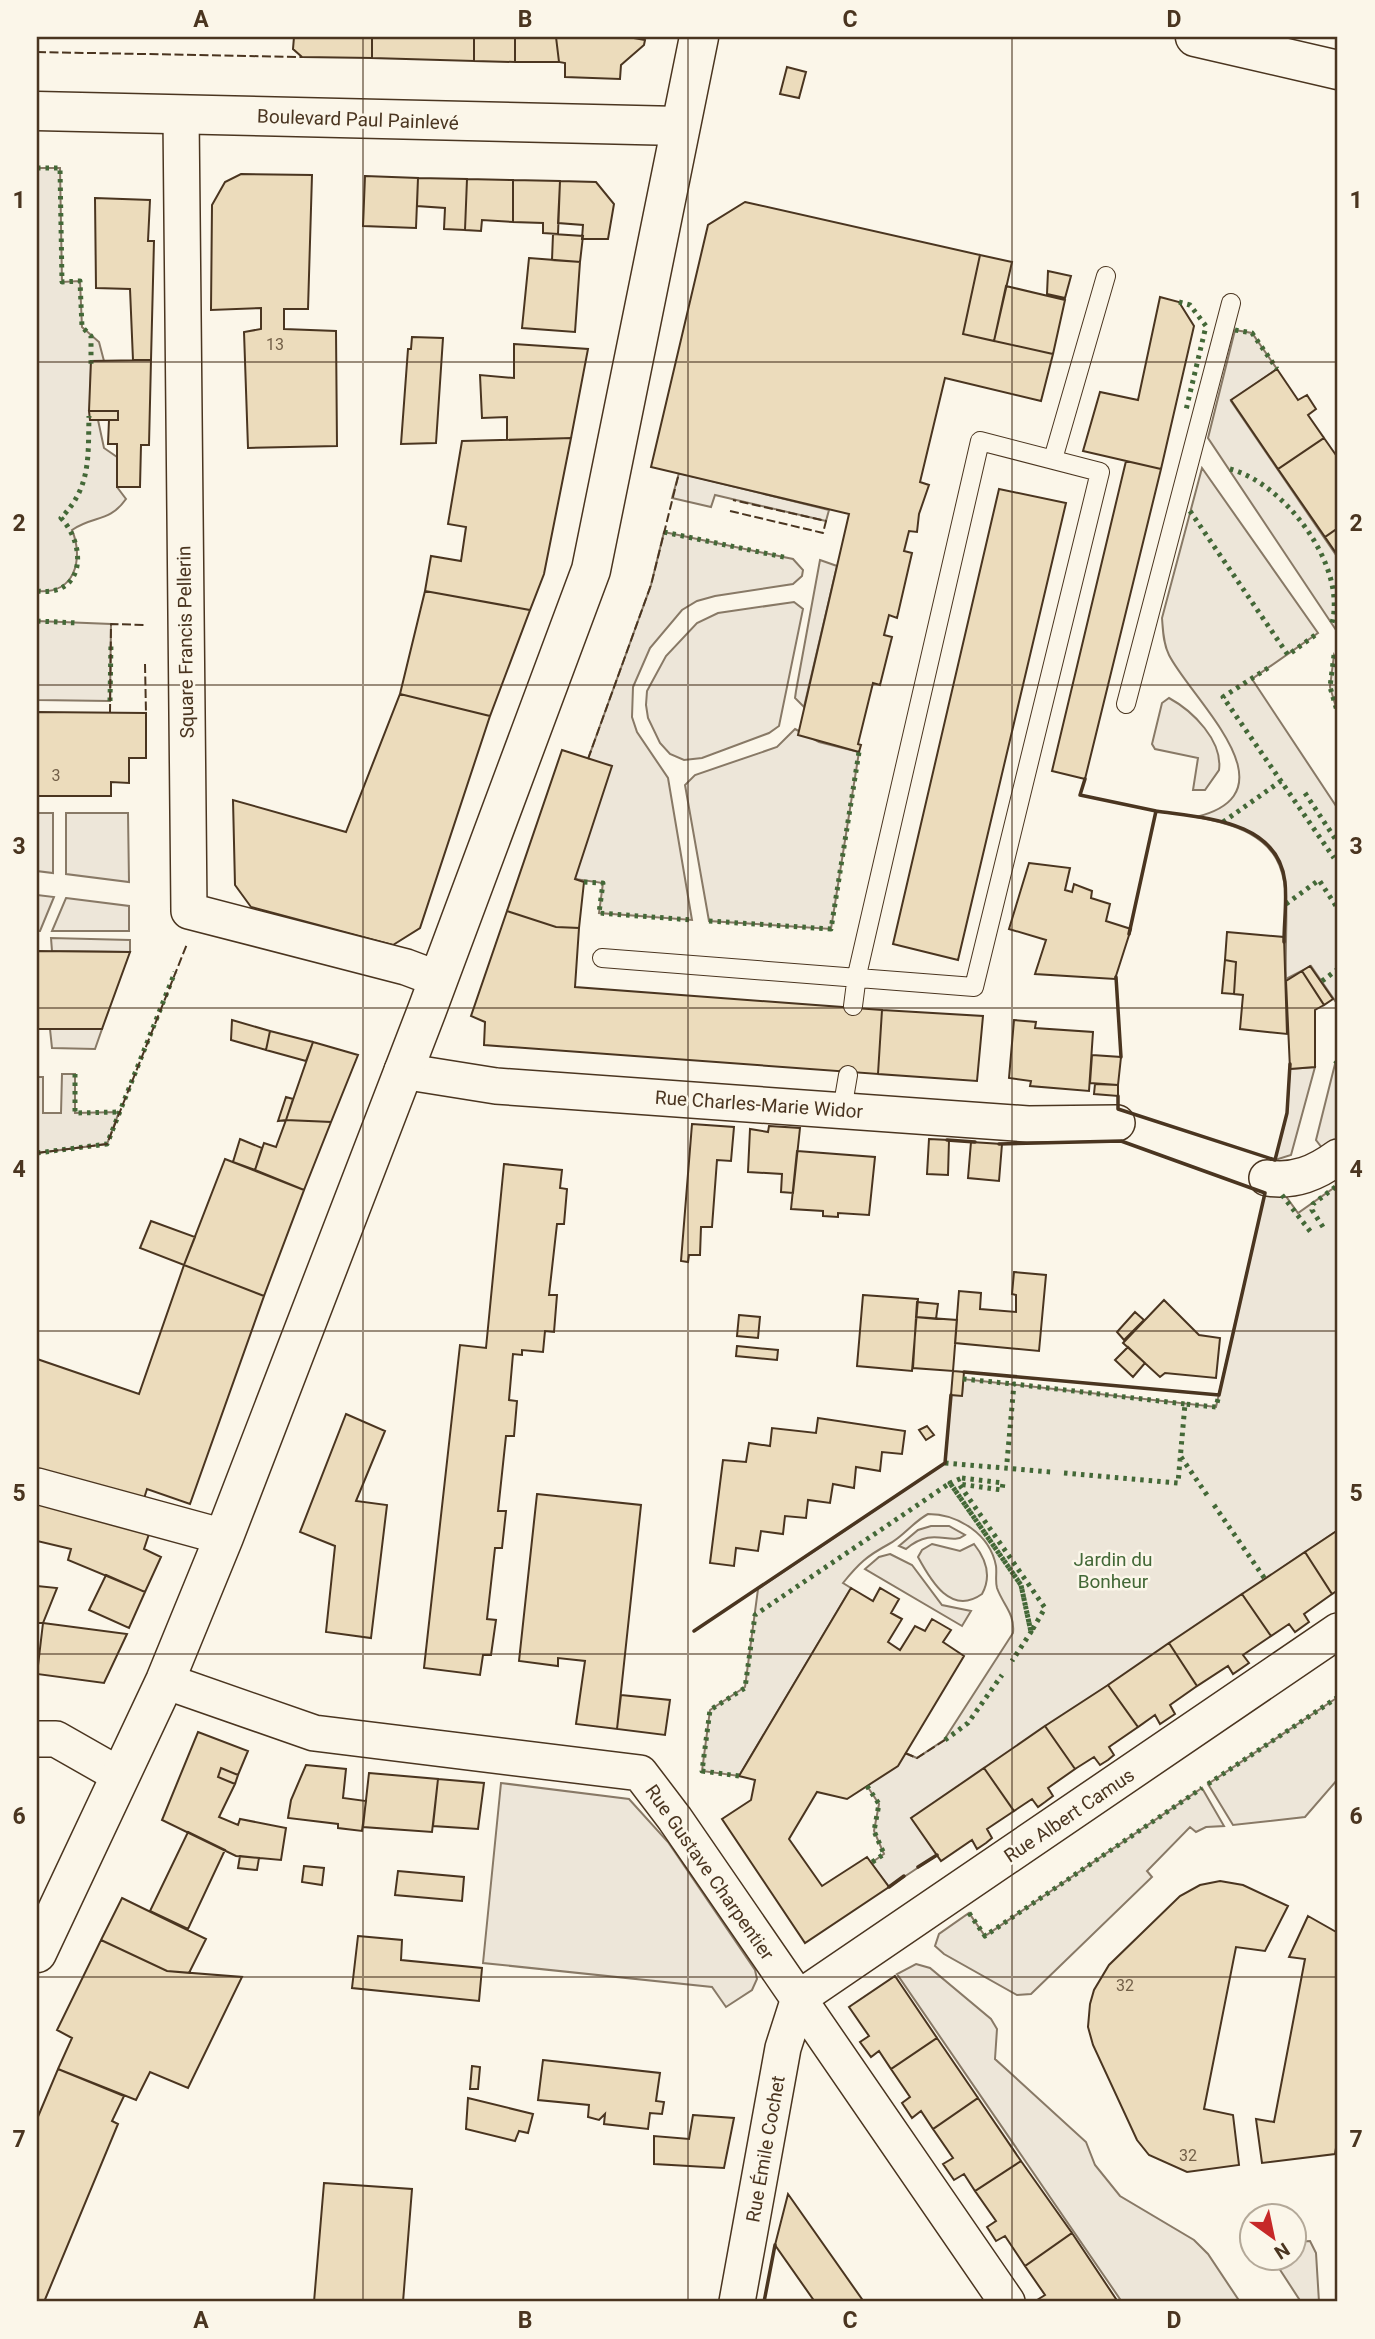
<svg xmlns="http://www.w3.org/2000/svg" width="1375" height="2339" font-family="Roboto,sans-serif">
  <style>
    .green { fill: #ede6d9; stroke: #887966; stroke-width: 2 }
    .building { fill: #ecdcbc; stroke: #4a3520; stroke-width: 2 }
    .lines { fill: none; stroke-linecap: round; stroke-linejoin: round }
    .service-casing { stroke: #4a3520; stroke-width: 20 }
    .minor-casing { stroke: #4a3520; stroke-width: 38 }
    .tertiary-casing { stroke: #4a3520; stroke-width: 41 }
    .primary-casing { stroke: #4a3520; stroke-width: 41 }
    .service { stroke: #fbf6e9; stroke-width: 18 }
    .minor { stroke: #fbf6e9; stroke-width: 35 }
    .tertiary { stroke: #fbf6e9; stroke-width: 38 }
    .primary { stroke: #fbf6e9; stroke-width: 38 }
    .hedge { stroke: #436837; stroke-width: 5; stroke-dasharray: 3.5 5; stroke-linecap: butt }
    .fence { stroke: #4a3520; stroke-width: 2; stroke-dasharray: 9 3.5; stroke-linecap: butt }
    .wall { stroke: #4a3520; stroke-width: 3.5 }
    .grid { fill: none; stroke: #4a3520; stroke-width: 2; stroke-opacity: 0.55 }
    .labels { text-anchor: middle; stroke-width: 5; stroke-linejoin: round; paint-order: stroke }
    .number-label { font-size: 16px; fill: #725f47 }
    .street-label { font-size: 19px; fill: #4a3520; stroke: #fbf6e9 }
    .park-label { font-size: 19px; fill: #436837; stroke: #fbf6e9 }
    .neatline { fill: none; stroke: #4a3520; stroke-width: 2.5 }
    .grid-label { font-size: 23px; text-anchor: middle; font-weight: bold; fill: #4a3520 }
  </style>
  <rect width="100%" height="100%" fill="#fbf6e9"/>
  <path class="green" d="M37 168H60L62 282 80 281 82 327 99 342 104 361H91L90 419 98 420 104 448 117 457V487L126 499C109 523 94 515 72 530 84 559 75 595 37 591Z
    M1235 330 1252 333 1277 369 1231 401 1338 558V633L1208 438Z
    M1202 468 1318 633 1252 679 1338 809V1005L1311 966 1286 979C1283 891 1308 836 1196 817 1298 792 1191 699 1169 655 1163 643 1163 630 1162 618Z
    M679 473 829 510 826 521 715 495 711 507 672 498Z
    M664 532 793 559 803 570 802 576 793 584 715 596 697 601 682 610 650 648 633 687 632 717 637 732 668 778 692 920 599 913 603 883 575 879 588 759 651 585Z
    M820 560 837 566 804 707 795 698 796 691Z
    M794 602 803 609 779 726 769 733 702 758 684 760 670 754 660 743 648 718 646 705 647 691 666 656 697 623 718 613Z
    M37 621 111 624 110 701 37 700Z
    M1334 655 1338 662V714L1330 687Z
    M1169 698C1193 711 1223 741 1219 770L1205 790H1193L1198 758 1155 749 1152 744 1162 703Z
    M795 729 819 742 859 752 831 929 709 921 685 785 695 775 777 747Z
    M37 813H53V873L37 871Z
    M66 813H128L129 882 66 874Z
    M37 895 54 897 40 931H37Z
    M66 898 129 906V931H52Z
    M51 938 130 940V952L52 951Z
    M50 1029H102L95 1049 52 1048Z
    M1338 1061V1157L1332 1161 1316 1140 1335 1064Z
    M1315 1067 1291 1155 1275 1160 1287 1113 1290 1069Z
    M62 1074H75V1113L119 1112 107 1144 37 1153V1077H43V1113H61Z
    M1338 1185V1530L912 1818 937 1855 889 1887 871 1863 884 1854 874 1831 879 1804 867 1786 905 1753 917 1758 944 1740 1013 1633C1015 1613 1003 1605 997 1588 995 1581 997 1573 996 1566 990 1534 958 1514 928 1514 913 1522 903 1537 889 1544 867 1556 859 1563 843 1583L851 1588 739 1776 702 1771 710 1710 745 1687 758 1589 945 1463 951 1395H962L963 1379 1216 1407 1265 1193 1285 1195 1298 1213Z
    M931 1526H949L965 1535C950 1547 934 1525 906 1549L899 1546 918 1530Z
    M932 1544 960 1551 974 1544C986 1559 992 1576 982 1594 951 1616 931 1581 918 1557L922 1550Z
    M890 1554 912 1565 942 1605 971 1611 962 1626 865 1569 879 1557Z
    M1338 1697V1779L1305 1817 1233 1825 1208 1784Z
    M501 1783 629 1799 668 1842 755 1970 757 1979 752 1990 726 2007 712 1987 483 1963Z
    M1202 1788 1224 1826 1206 1827 1196 1832 1190 1827 1147 1871 1152 1877 1031 1994 1017 1995 944 1954 935 1946 939 1934 969 1913 985 1936Z
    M916 1964 930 1968 991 2019 997 2029 995 2059 1086 2142 1095 2165 1120 2196 1194 2240 1208 2254 1240 2302H1122L897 1974Z
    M1310 2241 1316 2253 1319 2302H1301L1273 2259 1294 2258 1295 2242Z"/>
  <path class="building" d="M294 37H372V58L302 57 293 49Z
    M372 37H474V61L372 58Z
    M474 37H515V62L474 61Z
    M515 37H556L559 62H515Z
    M556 37H628L645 40 644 45 621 65 620 79 565 77V63L559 62Z
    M787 67 806 72 799 98 780 94Z
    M241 174 312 175 308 309H284V329L336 331 337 446 248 448 244 332 261 329V308L211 310 212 205 225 182Z
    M365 176 418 178 416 228 363 226Z
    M418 178 467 179 465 230 444 229 445 208 417 206Z
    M467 179 513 180V222L482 220 481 231 465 230Z
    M513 180 560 181 558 234 543 233V223L513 222Z
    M560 181 596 182 614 204 608 239H582L583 225 558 223Z
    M95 198 150 200 148 241H154L151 360H133L130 289 96 288Z
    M745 202 980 255 963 334 1053 354 1041 401 945 378 920 482 929 485 919 514 917 532 909 531 904 551 912 553 897 618 889 615 884 635 892 637 880 685 873 683 858 744 861 745 859 752 798 735 849 514 651 467 708 225Z
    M553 234 583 236 580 262 552 260Z
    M980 255 1012 262 994 341 963 334Z
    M529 258 580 262 575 332 522 328Z
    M1048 271 1071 276 1065 298 1047 294Z
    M1006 286 1065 300 1053 354 994 341Z
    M1160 297 1179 302 1194 326 1161 469 1083 451 1100 392 1138 400Z
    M412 337 443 338 436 443 401 444 408 349H411Z
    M514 344 588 349 571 438 507 440V417L482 418 480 375 514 378Z
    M151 360 149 445H141L140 487H117V444H108L109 420H118V411H89L91 361Z
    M1277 369 1298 400 1307 395 1316 409 1308 415 1324 438 1278 469 1231 400Z
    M89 411H118V420H90Z
    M571 438 544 574 530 610 425 591 431 556 461 561 466 527 448 524 462 441Z
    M1324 438 1338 458V528L1325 537 1278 469Z
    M1126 461 1161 469 1085 779 1052 771Z
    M999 489 1066 503 958 960 893 944Z
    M1338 528V556L1325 537Z
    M425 591 530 610 490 716 400 694Z
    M400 694 490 716 420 928 393 945 251 907 235 885 233 800 346 832Z
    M37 712 146 713V758H129V783L111 782V796H37Z
    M562 750 612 766 575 879 584 882 579 928 556 927 507 911Z
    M1029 863 1070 868 1065 890 1072 892 1074 884 1092 891 1091 898 1110 904 1106 921 1131 929 1115 979 1035 974 1046 940 1009 929Z
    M507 911 556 927 579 928 575 987 882 1010 878 1074 484 1045 485 1022 471 1016Z
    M1227 932 1284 937 1287 1034 1240 1029 1243 995 1234 994 1236 962 1225 960Z
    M37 951 130 952 102 1029H37Z
    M1225 960 1236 962 1234 994 1222 993Z
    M1310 966 1333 999 1324 1005 1302 971Z
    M1302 971 1324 1005 1315 1010V1067L1290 1069 1286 981Z
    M882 1010 983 1016 977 1081 878 1074Z
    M232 1020 270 1031 266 1050 231 1040Z
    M1014 1020 1036 1022 1035 1028 1093 1032 1089 1091 1030 1086 1031 1081 1009 1078Z
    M270 1031 313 1042 306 1061 266 1050Z
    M313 1042 358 1055 331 1122 286 1120Z
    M1092 1055 1121 1057 1118 1085 1090 1083Z
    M1095 1084 1118 1085V1096L1094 1094Z
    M286 1097 293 1099 286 1120 278 1121Z
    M286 1120 331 1122 304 1190 255 1170 264 1143 276 1147Z
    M692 1124 734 1127 731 1161 717 1160 712 1227H701L700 1255H689L688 1262 681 1261Z
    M769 1126 800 1128 793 1193 781 1192 782 1174 748 1172 750 1129 768 1132Z
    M240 1139 262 1148 255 1170 233 1162Z
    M929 1139 949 1140 948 1175 927 1174Z
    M971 1142 1002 1144 999 1181 968 1178Z
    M797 1151 875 1157 869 1215 838 1213V1217L823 1216V1211L791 1209Z
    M225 1159 304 1190 264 1296 184 1265Z
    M504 1164 562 1170 560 1188 567 1189 564 1224H557L549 1295H557L554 1332 545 1331 543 1352 522 1350V1355L513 1354 509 1400 517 1401 514 1436H506L498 1511H506L502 1548H495L487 1619 496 1620 491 1655H483L480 1675 424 1668 460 1345 486 1348Z
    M151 1221 195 1237 184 1265 140 1248Z
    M184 1265 264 1296 190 1504 147 1489 141 1508 37 1473V1359L139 1394Z
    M1014 1272 1046 1275 1039 1351 955 1343 959 1291 981 1293 980 1309 1016 1312V1295L1012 1294Z
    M863 1295 918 1299 912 1371 857 1366Z
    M1164 1300 1199 1335 1220 1338 1216 1378 1165 1373 1160 1377 1123 1343Z
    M917 1302 938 1304 936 1319 916 1317Z
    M1135 1312 1144 1320 1124 1340 1117 1332Z
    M739 1315 760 1317 758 1338 737 1336Z
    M916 1317 957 1320 953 1371 913 1368Z
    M737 1346 778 1350 777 1360 736 1356Z
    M1128 1347 1145 1363 1133 1377 1115 1360Z
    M953 1371 964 1372 962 1396 951 1395Z
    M346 1414 385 1431 356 1501 387 1505 371 1638 326 1632 335 1546 300 1532Z
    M818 1418 905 1431 902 1454 882 1452 880 1471 856 1467 854 1488 833 1484 830 1503 808 1500 806 1518 785 1516 783 1534 761 1531 758 1551 736 1548 734 1566 710 1563 723 1460 746 1462 749 1443 770 1446 772 1428 816 1433Z
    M927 1426 934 1435 926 1440 919 1430Z
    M537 1494 641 1505 617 1729 576 1724 585 1661 558 1658V1666L519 1661Z
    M37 1502 150 1531 144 1549 161 1557 145 1592 68 1560 71 1549 37 1541Z
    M1338 1530V1590L1332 1594 1305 1552Z
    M1305 1552 1332 1594 1304 1614 1309 1622 1295 1632 1289 1624 1271 1636 1242 1594Z
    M106 1575 145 1592 129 1628 89 1610Z
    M37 1586 57 1588 43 1623H37Z
    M851 1588 873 1601 880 1588 899 1599 891 1613 902 1619 888 1642 900 1650 915 1626 925 1631 932 1619 951 1630 943 1642 964 1656 898 1766 847 1799 817 1792 789 1839 822 1886 867 1857 889 1887 805 1943 722 1819 751 1800 755 1780 739 1776Z
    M1242 1594 1271 1636 1243 1655 1249 1663 1233 1674 1228 1666 1197 1686 1169 1643Z
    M43 1623 127 1634 104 1683 37 1674Z
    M1169 1643 1197 1686 1170 1705 1175 1714 1160 1724 1155 1715 1138 1727 1108 1685Z
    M1108 1685 1138 1727 1109 1747 1114 1755 1108 1760 1100 1765 1094 1757 1075 1769 1045 1726Z
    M621 1695 670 1700 665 1735 617 1729Z
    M1045 1726 1075 1769 1048 1788 1053 1796 1045 1802 1038 1807 1032 1799 1014 1811 984 1768Z
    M198 1732 248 1751 238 1775 221 1768 218 1777 235 1784 219 1817 238 1825 240 1819 286 1828 281 1860 236 1856 162 1820Z
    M306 1765 346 1769 343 1798 366 1801 362 1831 338 1828V1824L288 1818 291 1800Z
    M221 1768 238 1775 235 1784 218 1777Z
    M984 1768 1014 1811 987 1829 992 1838 986 1843 977 1849 972 1840 941 1861 911 1818Z
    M369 1773 438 1779 432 1832 363 1827Z
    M438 1779 484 1783 478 1829 433 1826Z
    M188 1832 225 1850 188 1929 150 1911Z
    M240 1856 259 1858 257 1870 238 1868Z
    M304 1866 324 1868 322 1885 302 1882Z
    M398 1871 464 1877 462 1901 395 1895Z
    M1220 1881 1243 1885 1288 1906 1265 1951 1236 1947 1204 2109 1233 2115 1239 2165 1187 2172 1149 2155 1137 2140 1093 2045 1088 2027 1090 2004 1094 1990 1109 1965 1180 1896 1200 1885Z
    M122 1898 206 1939 189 1973 167 1971 101 1940Z
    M1308 1916 1338 1933V2136L1335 2154 1262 2163 1256 2119 1274 2122 1305 1959 1289 1957Z
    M358 1936 402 1940 401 1960 482 1968 479 2001 352 1988Z
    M101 1940 167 1971 242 1977 188 2088 150 2072 136 2100 58 2069 72 2038 57 2030Z
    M895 1976 937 2038 891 2069 879 2051 871 2057 860 2042 869 2036 849 2007Z
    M937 2038 978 2098 933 2129 921 2111 912 2118 902 2103 910 2097 891 2069Z
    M543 2060 660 2073 656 2101 664 2102 662 2114 650 2113 648 2129 604 2124 605 2114 599 2120 588 2117 589 2105 538 2100Z
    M472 2066 480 2067 478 2089H470Z
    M58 2069 124 2096 112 2121 118 2124 44 2302H37V2119Z
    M468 2098 533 2114 528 2133 519 2131 515 2141 466 2129Z
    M978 2098 1021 2161 975 2191 964 2174 954 2180 943 2164 953 2158 933 2129Z
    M693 2115 734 2118 724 2168 654 2164V2136L689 2139Z
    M1021 2161 1072 2233 1025 2266 1005 2236 996 2241 987 2227 996 2221 975 2191Z
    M324 2183 412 2189 403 2302H314Z
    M788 2194 864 2302H815L775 2245Z
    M1072 2233 1118 2302 1037 2300 1045 2295 1025 2266Z"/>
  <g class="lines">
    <defs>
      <path id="service" d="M1053 459 1106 276
        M1126 704 1231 303
        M602 958 974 987 1100 472 980 441 857 975 853 1006
        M842 1110 848 1075"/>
      <path id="minor" d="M181 115 189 911 406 967 438 979
        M402 1071 496 1086 1028 1124 1117 1123
        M1267 1178C1295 1182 1316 1173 1338 1157
        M37 1486 224 1537
        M165 1681 314 1733 640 1773 675 1819 1007 2302
        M37 1739H56L121 1776
        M799 1998 1338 1631
        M737 2302 783 2048 799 1998"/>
      <path id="tertiary" d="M1195 37 1338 70
        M37 111 679 126"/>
      <path id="primary" d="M37 1953 165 1681 224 1537 427 1010 591 570 699 37"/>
    </defs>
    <use href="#service" class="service-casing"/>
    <use href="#minor" class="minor-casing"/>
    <use href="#tertiary" class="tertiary-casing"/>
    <use href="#primary" class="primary-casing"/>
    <use href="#service" class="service"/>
    <use href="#minor" class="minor"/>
    <use href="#tertiary" class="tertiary"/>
    <use href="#primary" class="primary"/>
    <path class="hedge" d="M37 168H60L62 282 80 281 82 327 91 336V365
      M1179 302 1190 305 1206 326 1186 410
      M1235 330 1252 333 1277 369
      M1230 469C1284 483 1347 565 1332 623
      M1190 511 1288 655 1318 633
      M664 532 788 558
      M37 591C85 597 87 546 61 518 91 487 88 458 89 416
      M37 621 78 623
      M1334 655 1330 687 1338 714
      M1268 668 1223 697 1334 858
      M110 701 111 642
      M1305 793 1338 843
      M1223 822 1281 781
      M584 882 603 883 599 913 692 920
      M1286 904 1319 880 1338 909
      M709 921 831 929 859 752
      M1322 981 1338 969
      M1335 1064 1338 1061
      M75 1074V1113L119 1112
      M37 1153 107 1144 175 972
      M1282 1195 1313 1235
      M1323 1227 1312 1210 1313 1204 1338 1185
      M963 1379 1014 1384
      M1181 1457 1207 1495
      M1007 1462 1014 1384 1185 1404
      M945 1463 1051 1472
      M1064 1473 1178 1483 1185 1404 1216 1407 1219 1395
      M962 1478 1003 1483 1002 1490 959 1484 1045 1608 1031 1632 1021 1585 950 1483Z
      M1214 1505 1265 1579
      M945 1740 968 1723 1002 1675
      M739 1776 702 1771 710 1710 745 1688 755 1615 950 1483 1021 1585 1031 1632 1012 1661
      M1208 1784 1338 1697
      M867 1786 879 1804 874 1831 884 1854 871 1863
      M969 1913 985 1936 1202 1788"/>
    <path class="fence" d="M37 52 302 57
      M730 511 823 533 826 521 733 500
      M145 664 146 713
      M110 713 111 624 145 625
      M588 759 651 585 679 473
      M37 1153 107 1144 187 944
      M905 1753 917 1758 945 1740"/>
    <path class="wall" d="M1085 779 1080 795 1156 811 1129 934
      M1156 811C1203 818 1278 820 1285 882 1287 902 1284 922 1284 942
      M1116 977 1121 1057
      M1118 1096V1109L1275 1160 1287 1113 1290 1064
      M947 1140 975 1142
      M964 1372 1219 1395 1265 1193 1121 1141 999 1144
      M694 1631 945 1463 951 1395
      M918 1867 937 1855
      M889 1887 904 1876
      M764 2302 775 2245"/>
  </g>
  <path class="grid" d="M363 37V2302M688 37V2302M1012 37V2302M37 362H1338M37 685H1338M37 1008H1338M37 1331H1338M37 1654H1338M37 1977H1338"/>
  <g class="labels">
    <g class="number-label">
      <text x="275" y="350">13</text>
      <text x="56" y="781">3</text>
      <text x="1125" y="1991">32</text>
      <text x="1188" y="2161">32</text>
    </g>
    <g class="street-label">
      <text transform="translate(358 119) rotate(2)" y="7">Boulevard Paul Painlevé</text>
      <text transform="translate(185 642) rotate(-91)" y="7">Square Francis Pellerin</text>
      <text transform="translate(759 1104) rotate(4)" y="7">Rue Charles-Marie Widor</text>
      <text transform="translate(1069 1815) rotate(-34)" y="7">Rue Albert Camus</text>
      <text transform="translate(710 1872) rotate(55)" y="7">Rue Gustave Charpentier</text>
      <text transform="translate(765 2149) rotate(-80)" y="7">Rue Émile Cochet</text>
    </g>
    <g class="park-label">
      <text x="1113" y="1566">Jardin du<tspan x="1113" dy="22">Bonheur</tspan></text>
    </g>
  </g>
  <rect width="1375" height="2339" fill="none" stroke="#fbf6e9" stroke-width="77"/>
  <g transform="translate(1273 2237) rotate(147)"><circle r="33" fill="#fbf6e9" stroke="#b4a999" stroke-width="2"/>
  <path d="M0-5L12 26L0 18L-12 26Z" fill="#c62828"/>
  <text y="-10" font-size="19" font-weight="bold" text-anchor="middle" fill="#4a3520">N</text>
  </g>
  <rect x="38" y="38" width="1298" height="2262" class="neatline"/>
  <g class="grid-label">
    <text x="201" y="27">A</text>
    <text x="525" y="27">B</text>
    <text x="850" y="27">C</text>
    <text x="1174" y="27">D</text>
    <text x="19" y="208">1</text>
    <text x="1356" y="208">1</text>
    <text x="19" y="531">2</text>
    <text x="1356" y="531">2</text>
    <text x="19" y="854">3</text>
    <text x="1356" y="854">3</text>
    <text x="19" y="1177">4</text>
    <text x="1356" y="1177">4</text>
    <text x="19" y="1501">5</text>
    <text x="1356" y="1501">5</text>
    <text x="19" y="1824">6</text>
    <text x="1356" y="1824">6</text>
    <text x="19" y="2147">7</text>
    <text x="1356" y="2147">7</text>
    <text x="201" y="2328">A</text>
    <text x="525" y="2328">B</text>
    <text x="850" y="2328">C</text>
    <text x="1174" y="2328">D</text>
  </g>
</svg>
